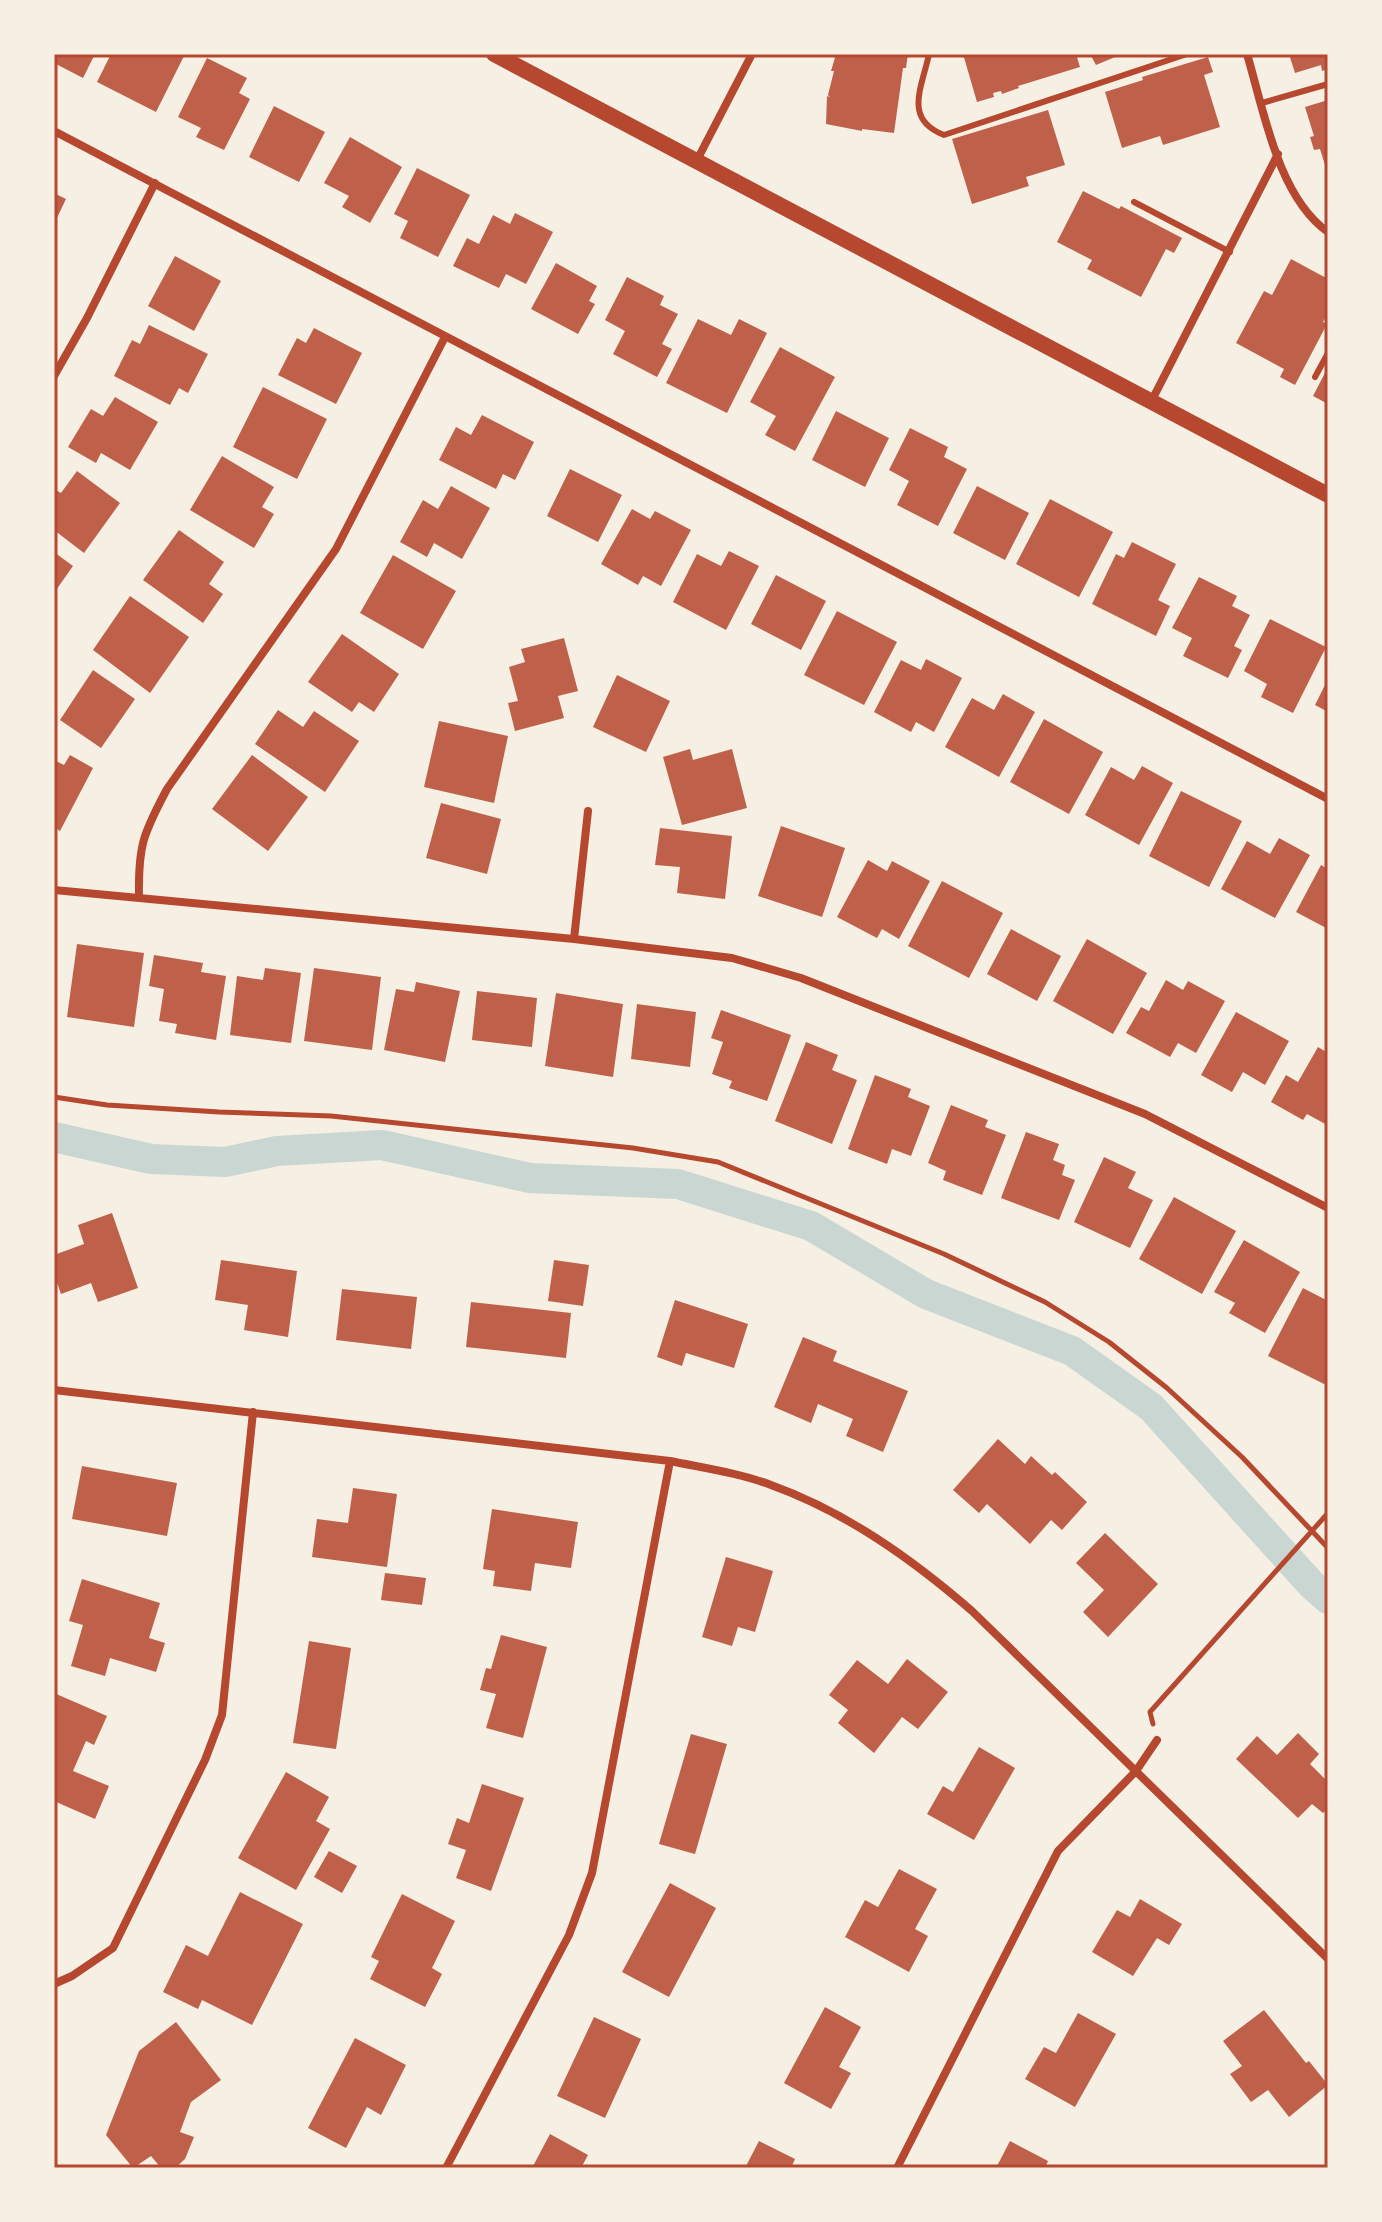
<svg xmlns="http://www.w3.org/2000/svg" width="1382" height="2222" font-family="'Libre Baskerville',serif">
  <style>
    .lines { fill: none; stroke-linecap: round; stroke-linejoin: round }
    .canal { stroke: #c9d6d2; stroke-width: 30 }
    .building { fill: #bf614a }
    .path { stroke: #b5482f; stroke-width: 5 }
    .service { stroke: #b5482f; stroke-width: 6 }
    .minor { stroke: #b5482f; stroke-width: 8 }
    .secondary { stroke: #b5482f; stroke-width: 16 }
    .neatline { fill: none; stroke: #b5482f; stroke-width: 3 }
  </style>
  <rect width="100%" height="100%" fill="#f6efe4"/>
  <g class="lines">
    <path class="canal" d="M54 1137 151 1159 225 1162 277 1151 382 1145 530 1178 678 1184 811 1226 926 1294 1072 1351 1151 1407 1312 1585 1328 1599"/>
  </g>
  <path class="building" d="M54 54H95L83 78 54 63Z
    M111 54H185L156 112 97 82Z
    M836 54H908L906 68H903L894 133 862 129V131L826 124 827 96 830 97 828 95 834 71H831Z
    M963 54H1076L1080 67 1018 86 1019 88 1002 94 1001 91 993 93 994 97 977 102Z
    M1090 54H1120V55L1096 65Z
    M1289 54H1328V69L1322 71 1321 65 1295 73Z
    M1208 57 1213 72 1204 75 1220 127 1163 145 1160 136 1122 148 1105 92 1143 80 1142 77Z
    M207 58 247 78 239 93 250 99 224 150 196 137 201 128 178 117Z
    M1328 100V164L1325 165 1320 149 1314 150 1310 137 1314 136 1305 107Z
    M274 106 325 132 299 182 249 157Z
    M1048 110 1065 165 1026 177 1029 186 972 204 952 139Z
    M350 137 402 167 370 223 342 207 349 196 324 183Z
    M417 168 470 195 438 257 400 238 408 221 394 214Z
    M1083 191 1119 209 1121 206 1182 238 1174 253 1166 249 1141 297 1087 269 1092 260 1057 242Z
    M54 193 66 199 54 224Z
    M515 213 553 232 526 284 506 274 499 288 453 266 467 238 479 244 493 215 510 224Z
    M175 256 221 281 194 331 148 306Z
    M1291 259 1328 279V313L1323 322 1327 324 1295 385 1280 377 1284 369 1236 343 1264 291 1272 295Z
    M556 263 597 286 589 301 595 304 578 334 531 309Z
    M627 277 664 296 660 305 678 314 662 344 672 349 657 377 613 354 625 331 605 320Z
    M698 319 731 335 739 319 767 333 727 413 666 383Z
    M149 325 208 354 188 393 179 388 170 405 114 376 132 340 140 344Z
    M314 328 362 353 336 404 278 375 297 338 306 343Z
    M780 347 835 377 795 451 765 435 776 416 750 402Z
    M1328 367V404L1313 396Z
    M263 387 327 419 297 479 233 447Z
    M115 397 158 422 130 470 101 453 96 463 68 447 91 409 103 416Z
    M836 411 889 438 865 487 812 460Z
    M482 415 534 442 515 480 503 474 496 489 439 460 456 427 471 435Z
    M910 428 948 447 944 457 967 469 938 526 897 505 909 481 889 470Z
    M222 456 274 487 262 507 274 514 254 548 190 510Z
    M570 469 622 495 598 542 547 516Z
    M77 471 120 503 84 553 54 530V489L61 493Z
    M451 486 490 508 462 559 434 543 427 557 400 542 423 500 438 509Z
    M977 486 1029 513 1005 560 953 533Z
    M1050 499 1113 532 1079 597 1016 564Z
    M632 509 650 519 655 511 691 530 661 586 643 576 638 585 601 564Z
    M179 530 224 562 209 584 223 594 203 623 143 580Z
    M1132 542 1176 564 1158 600 1170 606 1156 636 1092 604 1116 554 1124 558Z
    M729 551 759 566 726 630 673 602 697 554 721 566Z
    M54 552 73 566 54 593Z
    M393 555 456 591 423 649 360 613Z
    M776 575 826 601 801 650 751 624Z
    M1199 577 1237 596 1232 606 1250 615 1234 646 1242 650 1228 678 1183 656 1192 638 1172 628Z
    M130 596 189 637 150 693 93 650Z
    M837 611 897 642 864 705 804 675Z
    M1270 619 1326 647 1293 713 1261 697 1267 684 1244 671Z
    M342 634 399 674 374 712 359 702 352 712 308 682Z
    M564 638 578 691 558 696 564 718 515 731 508 703 518 701 509 667 525 662 521 649Z
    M926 659 962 678 934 732 916 722 911 732 874 712 901 660 921 670Z
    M93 670 135 699 101 748 60 720Z
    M617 675 670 701 646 752 593 727Z
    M1328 679V712L1315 705Z
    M1003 694 1035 712 999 777 945 747 972 698 994 710Z
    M278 710 303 727 314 711 359 741 325 792 255 744Z
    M1044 719 1103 752 1069 814 1010 782Z
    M439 721 508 736 494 803 424 787Z
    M690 749 693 760 732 749 747 808 682 825 663 757Z
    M70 755 93 768 60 831 54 827V760L64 765Z
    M252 755 308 797 268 851 212 809Z
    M1142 766 1173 783 1139 845 1085 815 1111 767 1134 780Z
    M1181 791 1242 821 1209 887 1149 856Z
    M441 803 501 819 487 874 426 858Z
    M781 826 845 848 822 917 758 896Z
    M660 828 732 836 725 899 677 893 680 867 655 865Z
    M1279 838 1310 855 1275 918 1221 889 1247 841 1270 854Z
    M868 860 887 871 892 861 930 881 899 939 882 929 877 938 837 917Z
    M1321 865 1328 869V929L1296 912Z
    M942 881 1003 913 969 978 908 946Z
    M1011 929 1061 956 1037 1001 987 974Z
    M1087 939 1147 973 1113 1034 1053 1001Z
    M77 944 144 953 134 1027 67 1017Z
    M154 955 203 963 201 972 226 976 216 1040 175 1033 177 1024 159 1021 164 989 149 986Z
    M265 968 301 973 291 1043 230 1035 237 976 263 980Z
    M314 968 381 977 372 1050 304 1041Z
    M1166 980 1183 990 1188 981 1225 1001 1196 1053 1178 1043 1170 1057 1126 1033 1141 1007 1149 1011Z
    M416 982 460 991 445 1062 384 1050 396 989 414 992Z
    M477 991 537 998 532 1047 472 1040Z
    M556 993 623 1004 613 1077 545 1066Z
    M637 1004 696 1012 690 1067 631 1059Z
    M721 1010 791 1035 767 1101 729 1088 732 1081 712 1074 723 1042 711 1038Z
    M1236 1012 1289 1041 1265 1085 1243 1072 1232 1092 1201 1075Z
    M806 1042 838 1055 832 1070 857 1080 832 1144 775 1121Z
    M1318 1047 1328 1053 1327 1125 1307 1114 1303 1120 1271 1102 1286 1075 1298 1082Z
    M875 1075 911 1089 908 1097 930 1106 911 1156 892 1149 887 1164 848 1149Z
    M951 1105 988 1120 985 1127 1006 1135 982 1195 943 1180 946 1171 928 1163Z
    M1026 1132 1059 1144 1053 1160 1065 1165 1062 1175 1075 1180 1059 1220 1001 1198Z
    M1104 1157 1136 1172 1128 1188 1153 1200 1130 1248 1074 1222Z
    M1174 1197 1236 1231 1202 1294 1139 1259Z
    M112 1213 138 1288 98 1302 91 1283 61 1294 54 1274V1255L84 1244 78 1225Z
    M1244 1240 1300 1272 1265 1333 1229 1313 1235 1303 1214 1292Z
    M221 1260 297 1271 288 1337 244 1330 248 1305 215 1300Z
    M554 1260 589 1265 583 1306 548 1301Z
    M1303 1288 1328 1301V1386L1268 1356Z
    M342 1289 417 1297 411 1349 336 1340Z
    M675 1300 748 1324 734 1368 686 1353 682 1366 657 1357Z
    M471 1302 571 1313 566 1358 466 1347Z
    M803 1337 837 1351 833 1361 908 1391 883 1452 846 1436 853 1419 818 1404 811 1423 774 1407Z
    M998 1439 1025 1464 1031 1456 1052 1475 1055 1472 1087 1502 1062 1530 1051 1520 1030 1544 987 1504 979 1513 953 1490Z
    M82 1466 177 1483 167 1536 72 1519Z
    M353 1488 397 1494 387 1567 312 1557 317 1519 348 1523Z
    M492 1509 578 1522 571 1568 535 1563 531 1591 493 1586 495 1571 483 1569Z
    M1105 1533 1158 1584 1108 1637 1083 1612 1104 1590 1076 1563Z
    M726 1557 773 1571 755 1632 738 1627 732 1646 702 1637Z
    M385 1573 426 1578 422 1605 381 1600Z
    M82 1579 160 1603 149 1638 165 1643 156 1672 110 1658 105 1676 71 1666 83 1625 69 1621Z
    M501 1635 547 1647 523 1738 486 1728 496 1694 480 1690 486 1668 491 1669Z
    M309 1641 351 1648 336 1749 293 1743Z
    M907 1659 948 1692 918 1729 902 1717 874 1753 838 1723 848 1710 829 1695 857 1660 888 1684Z
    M54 1693 107 1716 94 1745 86 1741 73 1771 109 1786 95 1819 54 1801Z
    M1298 1733 1319 1754 1310 1764 1328 1782V1808L1323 1813 1312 1804 1298 1818 1236 1759 1257 1736 1277 1755Z
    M691 1734 727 1744 695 1854 659 1844Z
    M979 1747 1015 1768 974 1840 927 1814 943 1786 953 1792Z
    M286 1772 329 1797 316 1821 330 1829 296 1890 238 1858Z
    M482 1784 524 1798 491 1891 456 1878 466 1850 448 1844 457 1818 469 1823Z
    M329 1851 357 1866 342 1893 314 1877Z
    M899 1869 937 1889 915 1929 928 1936 909 1972 845 1937 865 1900 878 1907Z
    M670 1883 716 1908 669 1997 622 1972Z
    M240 1892 303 1924 252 2025 202 2000 198 2009 163 1992 186 1945 208 1956Z
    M402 1894 455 1921 432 1968 442 1974 425 2007 370 1979 379 1961 371 1957Z
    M1140 1899 1182 1924 1169 1945 1157 1938 1133 1976 1092 1952 1117 1910 1130 1917Z
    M825 2007 861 2027 839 2067 851 2073 831 2109 784 2083Z
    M1264 2010 1306 2063 1309 2061 1328 2085 1289 2117 1268 2090 1251 2102 1230 2074 1242 2066 1223 2041Z
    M1078 2013 1116 2034 1075 2107 1025 2079 1044 2047 1056 2053Z
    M594 2017 641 2039 605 2118 557 2096Z
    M176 2022 221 2080 191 2102 180 2132 194 2137 185 2159 175 2168H161L151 2156 133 2168 106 2135 139 2051Z
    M355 2038 406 2065 381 2115 367 2107 346 2148 308 2128Z
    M550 2134 588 2155 581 2168H532Z
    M759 2141 795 2159 791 2168H745Z
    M1010 2141 1048 2161 1045 2168H996Z"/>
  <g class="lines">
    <path class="path" d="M54 1097 107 1105 219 1112 331 1116 633 1148 718 1162 944 1254 1045 1302 1109 1342 1167 1388 1242 1457 1328 1548
      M1153 1724 1150 1712 1328 1513"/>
    <path class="service" d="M929 54C922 88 903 119 944 135L1187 54
      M1262 103 1328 84
      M1134 202 1230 252
      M1315 377 1328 353"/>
    <path class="minor" d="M1247 54C1264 111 1278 197 1328 232
      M54 131 1328 799
      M696 162 752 54
      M54 376 87 318 155 183
      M1151 402 1278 154
      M54 890 574 939 732 958 801 978 1145 1114 1328 1208
      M139 897C138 846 143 834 167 789L336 549 445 337
      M574 939 588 811
      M54 1390 670 1461C704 1468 739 1473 771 1485 846 1512 912 1559 972 1611L1328 1959
      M54 1984 72 1976 113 1948 205 1760 222 1715 253 1412
      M446 2168 569 1935 592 1873 670 1461
      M897 2168 1058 1851 1136 1771 1157 1740"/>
    <path class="secondary" d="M494 54 1328 495"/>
  </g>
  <rect width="1382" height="2222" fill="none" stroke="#f6efe4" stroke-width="112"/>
  <rect x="56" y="56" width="1270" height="2110" class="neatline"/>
</svg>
